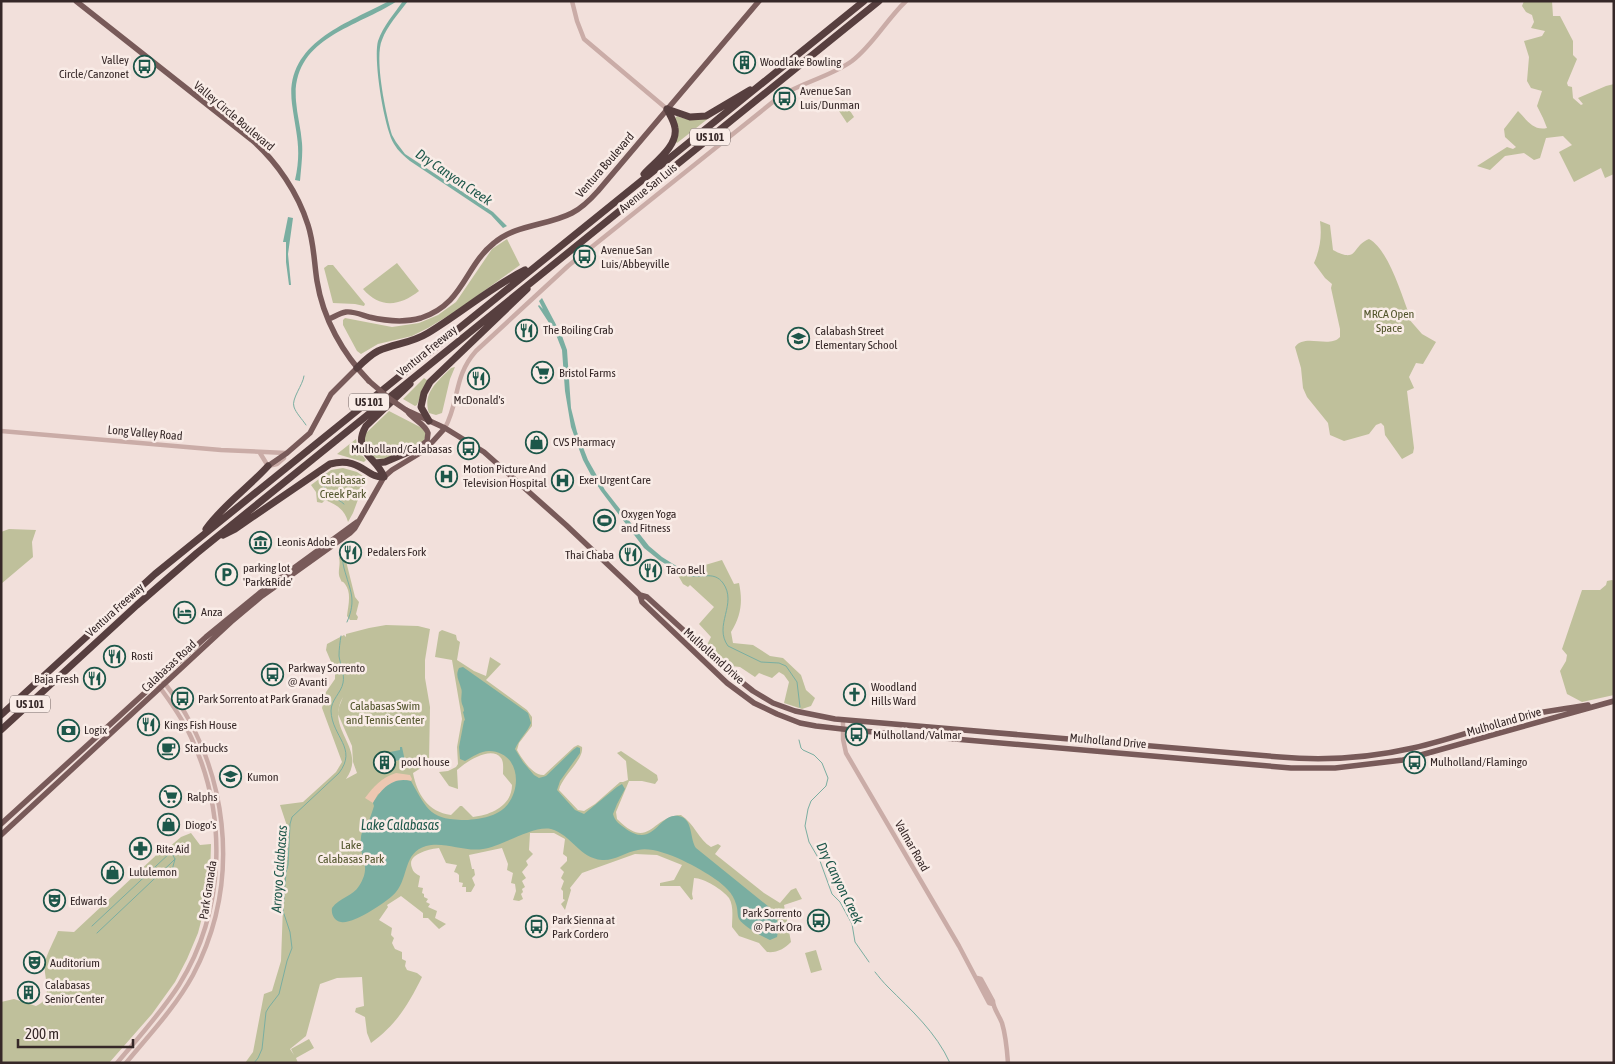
<svg xmlns="http://www.w3.org/2000/svg" width="1615" height="1064" font-family="'Asap Condensed',sans-serif">
  <style>
    .green { fill: #bfc09b; fill-rule: evenodd }
    .sand { fill: #edc7b1 }
    .water { fill: #7aaea1 }
    .lines { fill: none; stroke-linecap: round; stroke-linejoin: round }
    .stream { stroke: #7aaea1; stroke-width: 1 }
    .minor { stroke: #caaca7; stroke-width: 4.5 }
    .major { stroke: #785a59; stroke-width: 5.5 }
    .highway { stroke: #573f3f; stroke-width: 7 }
    .major-bridge { stroke: #785a59; stroke-width: 5.5 }
    .labels { text-anchor: middle; stroke-width: 5; stroke-linejoin: round; paint-order: stroke }
    .shield { fill: #f9ece7; stroke: #706361; stroke-width: 1 }
    .shield-label { font-size: 11px; font-weight: bold; fill: #362828 }
    .poi-label { font-size: 12px; fill: #362828; stroke: #f9ece7; text-anchor: start }
    .street-label { font-size: 12px; fill: #362828; stroke: #f9ece7 }
    .park-label { font-size: 12px; fill: #51542b; stroke: #f9ece7 }
    .water-label { font-size: 14px; font-style: italic; fill: #1d574a; stroke: #f9ece7 }
  </style>
  <rect width="100%" height="100%" fill="#f2e0db"/>
  <path class="green" d="M1524 1H1552L1553 16H1560L1573 41V55L1577 59 1567 83 1568 86 1572 87 1573 98 1581 105 1583 104 1578 98 1606 86 1614 84V174L1605 178 1601 168 1574 182 1559 152 1572 145 1563 136 1546 138 1540 158 1534 160 1524 153 1505 156 1490 170 1477 166 1507 147 1513 149 1516 147 1505 137 1504 129 1518 111C1527 120 1533 131 1547 128L1543 118 1537 106 1542 91 1531 88 1527 81 1529 57 1524 41 1542 36 1545 31 1531 28 1534 22 1532 15 1526 12 1522 6Z
    M843 100 854 117 847 123 835 105Z
    M714 114 677 143 674 140 675 118 677 116C690 122 701 119 714 114Z
    M1320 221 1330 225 1333 250C1359 264 1351 246 1369 239 1388 249 1401 293 1409 314L1408 318 1422 334 1436 342 1423 364 1416 363 1409 377 1414 388 1407 391 1414 448 1413 453 1402 459 1385 435 1384 426 1381 423 1376 425 1369 434 1344 441 1330 435 1328 423 1307 397 1303 388 1301 368 1295 347C1305 333 1329 349 1340 337V329L1331 288 1332 284 1325 278 1314 263C1320 249 1322 237 1320 221Z
    M507 239 520 265 456 311 428 328 412 336 378 344 361 354 357 351 343 325V320L345 318 392 327 419 323 438 315 456 302 492 249Z
    M397 263 419 291C400 306 380 309 363 289Z
    M328 265H333L365 304 364 306 355 304 333 303 324 268Z
    M455 367 450 379 442 413 436 415 429 413C422 393 438 381 451 368Z
    M424 378 428 381 422 392 417 405 415 406 403 399Z
    M389 411 422 428 426 433 424 442 384 459 375 458 365 446V434Z
    M356 439 358 450 366 460 364 462 337 454Z
    M343 468 357 472 366 478 353 513 348 522C345 510 336 504 325 500L322 503 317 502 316 492 311 485 331 470Z
    M9 529 36 530 32 542 33 557 1 584V532Z
    M342 553 345 554 346 561 355 597 359 602 356 614 358 617 357 620H350L347 616C348 606 352 593 345 584 341 579 343 585 340 578 337 572 341 565 339 558Z
    M722 560 734 584 739 583C743 602 741 616 731 632L733 643 753 645 770 656 783 658 801 675 806 690 815 698 811 706 802 709 784 703 789 682 784 675 779 672 772 678 759 673 755 677 740 667 731 666 707 645 711 637 699 624 714 607 690 585 688 587 683 584 675 570 678 567 695 568Z
    M1612 580 1614 581V695L1582 702 1567 694 1560 671 1566 661 1567 655 1562 649 1582 590H1600L1606 585 1607 581Z
    M386 625 418 626 430 629 425 660V678L430 707 429 763 413 773C417 794 428 812 451 815L460 806H462L473 817C492 815 512 805 512 785L503 774C503 769 504 762 501 758 491 745 466 762 457 770L458 789 449 786 439 772 448 771 456 767 458 764 457 747 462 719 452 660 435 657 439 632 442 630 456 635 457 640 460 642 457 660 474 671 486 676 490 657 501 664 486 680 527 710 532 717V726L519 743 517 750C522 759 533 776 544 775L574 747 578 745 582 747C584 760 562 776 559 790L578 810 584 811 595 804 620 782H623L628 780 626 761 617 753 621 751 657 775 658 780 655 784 642 781H629L616 812 617 819C650 852 651 816 681 815 694 823 699 840 711 847L718 844 721 846 715 854 764 893 780 903 791 890 796 888 802 899 784 905 791 942C784 949 777 953 767 952L759 943 739 936 732 927C732 918 734 906 729 898 723 890 704 878 694 878L692 894 693 899 691 900 680 886H660V883L674 880 682 865 657 855 635 854 582 873 570 888 571 890 565 910 561 904 565 900 563 899V891L561 889 564 881 561 878 564 872 560 868 567 861V857L563 854 565 839 554 833H530L529 850 533 854 526 861 528 865 522 872 526 878 522 881 525 887 522 889 523 892 521 894 523 899 519 901 513 900 516 891 515 884 511 883 513 873 507 870 508 864 502 848 469 855 472 869H474L475 875 472 878 475 885 471 892H466V887H462L463 883 459 882V875L457 873 454 872 457 865 446 863 439 848C430 849 406 854 412 868 413 872 416 874 420 876L418 887 423 888 422 893 424 894V897L428 899 426 902 430 904 428 907 437 911 435 918 446 924 439 929 428 918H423V913L401 896 387 905 388 907 379 920 392 928 391 935 394 938 392 943 395 949 402 952V959L406 961 405 966 407 970 417 973 422 977C408 1005 397 1024 371 1043L367 1033 365 1017 355 1012 356 1008 364 1006 362 977 337 978 320 984 306 1036 290 1049 294 1055 291 1049 309 1039 314 1048 296 1058 298 1063H245L253 1052 264 994 272 991 281 961 286 823 280 805 303 802 336 772 342 762 322 708 326 692 335 679V671L326 650 327 644 344 635 346 637V634L369 628ZM343 697 339 707 338 714 352 746 353 762 357 773 346 779C368 748 324 730 343 697Z
    M191 833 200 845 211 844 210 877 205 906 198 933 187 959 175 982 152 1014 109 1063H1V1002L14 999 36 1006C56 998 42 976 45 962 48 951 54 941 58 931L74 932 166 846 168 848 181 837Z
    M816 950 822 970 811 973 805 953Z"/>
  <path class="sand" d="M396 773 410 775 412 779 411 781 406 780 378 794 373 803 365 798C374 786 381 778 396 773Z"/>
  <path class="water" d="M389 1H397C356 28 291 38 296 101 297 115 301 129 302 143 303 155 301 168 300 181L295 180C302 149 296 134 292 104 284 43 346 24 389 1Z
    M403 1H408C399 13 387 26 382 40 374 58 386 115 392 135L396 142 405 154 493 212 507 226 503 228 491 215 410 161C404 156 398 151 394 144 384 128 373 59 378 41 383 26 394 14 403 1Z
    M288 217 293 218 288 254 291 285H289L286 262V242H283Z
    M542 298 562 336 567 350 571 408 577 432 588 460 605 490 649 546 662 557 678 567 675 570 659 560 644 548 601 491 592 477 583 460 571 427 565 391 562 350 555 332 538 306 539 305 543 309 539 301Z
    M463 667 528 713 531 723C527 733 519 739 515 749L523 762 534 775 539 778 546 776 573 750 577 747 580 748V753L560 781 557 790 575 810 584 814 617 787 622 784 625 789 617 804 613 814C615 822 620 824 626 829 656 850 659 808 682 817 693 822 690 840 696 848L769 907 775 915 779 926 777 937 770 940C763 937 743 926 739 919 737 915 738 909 736 904 733 893 724 885 715 879 698 867 658 845 638 850 626 852 614 861 602 860 579 858 572 835 551 829 533 825 503 846 483 849 464 852 444 841 426 846 403 853 409 876 396 892 389 901 352 925 341 922 334 921 331 914 332 908 339 898 353 896 359 886 373 864 358 858 361 838 361 832 365 828 367 825 370 819 372 812 374 806L373 803C381 789 393 776 411 781 428 811 430 820 468 820 476 819 488 818 497 813 523 800 524 752 489 751 481 751 472 757 465 761L460 759 459 747 464 721 465 720 463 712 464 711C464 709 463 706 462 704 460 697 463 693 461 688 459 680 455 676 459 668Z
    M400 747H402L405 761H403V759L392 762 390 752 400 750Z"/>
  <g class="lines">
    <path class="stream" d="M304 376C303 385 291 399 294 407 296 413 302 419 306 425
      M326 474C325 477 324 480 324 483 323 495 338 498 344 504
      M343 548C343 555 342 562 344 568 350 591 357 599 347 622
      M677 569C681 572 685 576 691 576 703 578 714 571 723 583 738 604 713 625 728 646L761 662 779 663 786 666 797 682 800 707
      M799 740 801 748 803 750 814 755 822 763 828 778 826 786 811 801 808 809 805 826 809 842 820 861 832 894 840 902 852 924 855 942 869 962
      M166 878 172 870 175 859
      M92 926 171 852V848
      M97 933 171 863 175 859 171 852
      M875 972C879 977 883 982 888 987 911 1010 936 1032 950 1063
      M254 1063 258 1058 262 1049 266 1012 269 1007 279 994 287 961 292 948 290 932 283 911 286 872 288 865 290 824 292 817 339 773C358 748 332 737 331 711 331 700 341 693 343 683 345 674 340 664 339 656 339 649 340 642 341 636"/>
    <path class="minor" d="M572 1 577 21 584 39 667 109
      M445 428C460 400 453 377 476 351L568 266 779 97C802 82 830 77 852 61 873 45 886 20 906 1
      M1 431 221 450 286 453
      M260 453 268 466 277 464 284 458
      M843 720V739L846 753 959 946 989 1003 993 1004
      M977 978 981 979 993 1001C993 1008 999 1015 1002 1023 1006 1036 1007 1049 1008 1063
      M117 1063C138 1038 161 1013 179 985 225 911 228 816 191 737 182 718 170 701 158 685
      M126 1063C149 1035 175 1008 193 975 243 880 229 764 163 681"/>
    <path class="major" d="M76 1 252 140C277 162 298 193 308 225 314 243 314 262 317 281 323 319 343 354 369 381
      M329 319C334 317 340 313 346 312 353 311 362 315 369 317 386 321 404 323 421 318 464 304 464 267 494 243 516 224 547 226 572 213 582 208 590 200 598 191L759 1
      M406 410 445 428 484 452 566 525 640 595 642 602 727 683 754 703 777 714 800 723 816 726 851 730 1291 768H1335L1403 760 1614 701
      M408 412C414 420 425 424 428 433L427 441 417 449
      M268 466 287 453 310 433 331 394 357 368
      M640 595 647 597 734 676 753 691 773 703 795 711 835 719 1280 757C1325 761 1369 758 1413 748 1449 740 1484 727 1520 717 1542 711 1565 709 1588 705
      M1 824 206 637 261 592 357 522
      M1 835 231 622 262 596 350 533 355 528 384 477 392 470 425 450 445 428"/>
    <path class="highway" d="M667 109 690 117 706 116 750 90
      M644 174C655 162 678 146 675 128 674 121 670 115 667 109
      M357 368C363 362 370 355 378 351 395 343 410 344 428 333 461 313 491 287 525 270
      M429 421 421 407 424 393 430 382 527 289
      M375 463 385 462 420 447
      M206 529C223 505 248 488 268 466
      M223 535 235 529 330 464C361 456 367 479 384 477 377 457 351 452 366 426L410 384
      M1 715 155 574 864 1
      M1 730 137 605 197 553 879 1"/>
    <path class="major-bridge" d="M369 381 390 399 406 410"/>
  </g>
  <defs>
    <symbol id="building-ring" viewBox="-11 -11 22 22"><circle r="9.5" fill="#f9ece7" stroke="#1d574a" stroke-width="1.5"/><path d="M-4-6H4V6H1V3H-1V6H-4ZM-2.5-4.3h1.7v1.8h-1.7ZM.8-4.3h1.7v1.8H.8ZM-2.5-1h1.7V.8h-1.7ZM.8-1h1.7V.8H.8Z" fill="#1d574a"/></symbol>
    <symbol id="bus-ring" viewBox="-11 -11 22 22"><circle r="9.5" fill="#f9ece7" stroke="#1d574a" stroke-width="1.5"/><path d="M-5-6H5V4H4V6H2V4H-2V6H-4V4H-5ZM-3.5-4V0h7V-4ZM-3.5 1.2v1.5H-2V1.2ZM2 1.2v1.5H3.5V1.2Z" fill="#1d574a"/></symbol>
    <symbol id="restaurant-ring" viewBox="-11 -11 22 22"><circle r="9.5" fill="#f9ece7" stroke="#1d574a" stroke-width="1.5"/><path d="M-5-6h1v4h1v-4h1v4h1v-4h1v5L-1.5 .5V6h-2V.5L-5-1ZM5-6V6H3V1.5H1.5Q1.5-4 5-6Z" fill="#1d574a"/></symbol>
    <symbol id="school-ring" viewBox="-11 -11 22 22"><circle r="9.5" fill="#f9ece7" stroke="#1d574a" stroke-width="1.5"/><path d="M0-5L7-2L0 1L-7-2ZM-4 1L0 2.5L4 1V4Q0 6-4 4Z" fill="#1d574a"/></symbol>
    <symbol id="supermarket-ring" viewBox="-11 -11 22 22"><circle r="9.5" fill="#f9ece7" stroke="#1d574a" stroke-width="1.5"/><path d="M-6-5.5h2.5l.6 2H6L4.5 2H-2.5L-4.4-4H-6ZM-1.5 3.2a1.3 1.3 0 1 0 .1 0ZM3 3.2a1.3 1.3 0 1 0 .1 0Z" fill="#1d574a"/></symbol>
    <symbol id="shop-ring" viewBox="-11 -11 22 22"><circle r="9.5" fill="#f9ece7" stroke="#1d574a" stroke-width="1.5"/><path d="M-5-2.5h2.3a2.7 3.5 0 0 1 5.4 0H5L5.5 6h-11ZM-1.5-2.5h3a1.5 2.3 0 0 0-3 0Z" fill="#1d574a"/></symbol>
    <symbol id="hospital-ring" viewBox="-11 -11 22 22"><circle r="9.5" fill="#f9ece7" stroke="#1d574a" stroke-width="1.5"/><path d="M-5-5h3v3.5h4V-5h3V5h-3V1.5h-4V5h-3Z" fill="#1d574a"/></symbol>
    <symbol id="stadium-ring" viewBox="-11 -11 22 22"><circle r="9.5" fill="#f9ece7" stroke="#1d574a" stroke-width="1.5"/><path d="M0-5a6.5 5 0 1 0 0 10a6.5 5 0 1 0 0-10ZM-3.5-1.8h7v3.6h-7Z" fill="#1d574a"/></symbol>
    <symbol id="museum-ring" viewBox="-11 -11 22 22"><circle r="9.5" fill="#f9ece7" stroke="#1d574a" stroke-width="1.5"/><path d="M0-6L6-3V-2H-6V-3ZM-5-1h2V3h-2ZM-1-1h2V3h-2ZM3-1h2V3H3ZM-6 4H6V6H-6Z" fill="#1d574a"/></symbol>
    <symbol id="parking-ring" viewBox="-11 -11 22 22"><circle r="9.5" fill="#f9ece7" stroke="#1d574a" stroke-width="1.5"/><path d="M-3.5-5.5H1a3.5 3.5 0 0 1 0 7H-1V5.5H-3.5ZM-1-3.4V-.6H.8a1.4 1.4 0 0 0 0-2.8Z" fill="#1d574a"/></symbol>
    <symbol id="hotel-ring" viewBox="-11 -11 22 22"><circle r="9.5" fill="#f9ece7" stroke="#1d574a" stroke-width="1.5"/><path d="M-6-4.5h1.5V1H6V5H4.5V3h-9V5H-6ZM-4 0a1.8 1.8 0 1 1 3.6 0ZM.5 0V-2.5h3Q6-2.5 6 0Z" fill="#1d574a"/></symbol>
    <symbol id="church-ring" viewBox="-11 -11 22 22"><circle r="9.5" fill="#f9ece7" stroke="#1d574a" stroke-width="1.5"/><path d="M-1.2-6h2.4v3.5h3.3v2.4h-3.3V6h-2.4V-.1h-3.3v-2.4h3.3Z" fill="#1d574a"/></symbol>
    <symbol id="bank-ring" viewBox="-11 -11 22 22"><circle r="9.5" fill="#f9ece7" stroke="#1d574a" stroke-width="1.5"/><path d="M-6-4H6V4H-6ZM0-2.3a2.3 2.3 0 1 0 0 4.6a2.3 2.3 0 1 0 0-4.6Z" fill="#1d574a"/></symbol>
    <symbol id="cafe-ring" viewBox="-11 -11 22 22"><circle r="9.5" fill="#f9ece7" stroke="#1d574a" stroke-width="1.5"/><path d="M-5.5-4.5H6V0H3Q3 3.5 0 3.5H-2.5Q-5.5 3.5-5.5 0ZM3-3.2v2h1.7v-2ZM-6 4.5H4V6H-6Z" fill="#1d574a"/></symbol>
    <symbol id="pharmacy-ring" viewBox="-11 -11 22 22"><circle r="9.5" fill="#f9ece7" stroke="#1d574a" stroke-width="1.5"/><path d="M-2-6h4v4h4v4h-4v4h-4v-4h-4v-4h4Z" fill="#1d574a"/></symbol>
    <symbol id="theatre-ring" viewBox="-11 -11 22 22"><circle r="9.5" fill="#f9ece7" stroke="#1d574a" stroke-width="1.5"/><path d="M-5-5.5Q0-4 5-5.5V0Q5 5 0 6Q-5 5-5 0ZM-3.3-2.5H-1v1.5H-3.3ZM1-2.5H3.3v1.5H1ZM-2.8 1Q0 5.5 2.8 1Z" fill="#1d574a"/></symbol>
  </defs>
  <g fill-rule="evenodd">
    <use href="#building-ring" x="732" y="50" width="25" height="25"/>
    <use href="#bus-ring" x="132" y="54" width="25" height="25"/>
    <use href="#bus-ring" x="772" y="86" width="25" height="25"/>
    <use href="#bus-ring" x="572" y="244" width="25" height="25"/>
    <use href="#restaurant-ring" x="514" y="318" width="25" height="25"/>
    <use href="#school-ring" x="786" y="326" width="25" height="25"/>
    <use href="#supermarket-ring" x="530" y="360" width="25" height="25"/>
    <use href="#restaurant-ring" x="466" y="366" width="25" height="25"/>
    <use href="#shop-ring" x="524" y="430" width="25" height="25"/>
    <use href="#bus-ring" x="456" y="436" width="25" height="25"/>
    <use href="#hospital-ring" x="434" y="464" width="25" height="25"/>
    <use href="#hospital-ring" x="550" y="468" width="25" height="25"/>
    <use href="#stadium-ring" x="592" y="508" width="25" height="25"/>
    <use href="#museum-ring" x="248" y="530" width="25" height="25"/>
    <use href="#restaurant-ring" x="338" y="540" width="25" height="25"/>
    <use href="#restaurant-ring" x="618" y="542" width="25" height="25"/>
    <use href="#restaurant-ring" x="638" y="558" width="25" height="25"/>
    <use href="#parking-ring" x="214" y="562" width="25" height="25"/>
    <use href="#hotel-ring" x="172" y="600" width="25" height="25"/>
    <use href="#restaurant-ring" x="102" y="644" width="25" height="25"/>
    <use href="#bus-ring" x="260" y="662" width="25" height="25"/>
    <use href="#restaurant-ring" x="82" y="666" width="25" height="25"/>
    <use href="#church-ring" x="842" y="682" width="25" height="25"/>
    <use href="#bus-ring" x="170" y="686" width="25" height="25"/>
    <use href="#restaurant-ring" x="136" y="712" width="25" height="25"/>
    <use href="#bank-ring" x="56" y="718" width="25" height="25"/>
    <use href="#bus-ring" x="844" y="722" width="25" height="25"/>
    <use href="#cafe-ring" x="156" y="736" width="25" height="25"/>
    <use href="#building-ring" x="372" y="750" width="25" height="25"/>
    <use href="#bus-ring" x="1402" y="750" width="25" height="25"/>
    <use href="#school-ring" x="218" y="764" width="25" height="25"/>
    <use href="#supermarket-ring" x="158" y="784" width="25" height="25"/>
    <use href="#shop-ring" x="156" y="812" width="25" height="25"/>
    <use href="#pharmacy-ring" x="128" y="836" width="25" height="25"/>
    <use href="#shop-ring" x="100" y="860" width="25" height="25"/>
    <use href="#theatre-ring" x="42" y="888" width="25" height="25"/>
    <use href="#bus-ring" x="806" y="908" width="25" height="25"/>
    <use href="#bus-ring" x="524" y="914" width="25" height="25"/>
    <use href="#theatre-ring" x="22" y="950" width="25" height="25"/>
    <use href="#building-ring" x="16" y="980" width="25" height="25"/>
  </g>
  <g class="labels">
    <g class="shield">
      <rect x="690" y="128.5" width="40" height="17" rx="4"/>
      <rect x="349" y="393.5" width="40" height="17" rx="4"/>
      <rect x="10" y="695.5" width="40" height="17" rx="4"/>
    </g>
    <g class="shield-label">
      <text x="710" y="141">US 101</text>
      <text x="369" y="406">US 101</text>
      <text x="30" y="708">US 101</text>
    </g>
    <g class="poi-label">
      <text x="129" y="64" text-anchor="end">Valley<tspan x="129" dy="14">Circle/Canzonet</tspan></text>
      <text x="760" y="66">Woodlake Bowling</text>
      <text x="800" y="95">Avenue San<tspan x="800" dy="14">Luis/Dunman</tspan></text>
      <text x="601" y="254">Avenue San<tspan x="601" dy="14">Luis/Abbeyville</tspan></text>
      <text x="543" y="334">The Boiling Crab</text>
      <text x="815" y="335">Calabash Street<tspan x="815" dy="14">Elementary School</tspan></text>
      <text x="559" y="377">Bristol Farms</text>
      <text x="479" y="404" text-anchor="middle">McDonald's</text>
      <text x="553" y="446">CVS Pharmacy</text>
      <text x="452" y="453" text-anchor="end">Mulholland/Calabasas</text>
      <text x="463" y="473">Motion Picture And<tspan x="463" dy="14">Television Hospital</tspan></text>
      <text x="579" y="484">Exer Urgent Care</text>
      <text x="621" y="518">Oxygen Yoga<tspan x="621" dy="14">and Fitness</tspan></text>
      <text x="277" y="546">Leonis Adobe</text>
      <text x="367" y="556">Pedalers Fork</text>
      <text x="614" y="559" text-anchor="end">Thai Chaba</text>
      <text x="243" y="572">parking lot<tspan x="243" dy="14">'Park&amp;Ride'</tspan></text>
      <text x="666" y="574">Taco Bell</text>
      <text x="201" y="616">Anza</text>
      <text x="131" y="660">Rosti</text>
      <text x="288" y="672">Parkway Sorrento<tspan x="288" dy="14">@ Avanti</tspan></text>
      <text x="79" y="683" text-anchor="end">Baja Fresh</text>
      <text x="871" y="691">Woodland<tspan x="871" dy="14">Hills Ward</tspan></text>
      <text x="198" y="703">Park Sorrento at Park Granada</text>
      <text x="164" y="729">Kings Fish House</text>
      <text x="84" y="734">Logix</text>
      <text x="873" y="739">Mulholland/Valmar</text>
      <text x="185" y="752">Starbucks</text>
      <text x="401" y="766">pool house</text>
      <text x="1430" y="766">Mulholland/Flamingo</text>
      <text x="247" y="781">Kumon</text>
      <text x="187" y="801">Ralphs</text>
      <text x="185" y="829">Diogo's</text>
      <text x="156" y="853">Rite Aid</text>
      <text x="129" y="876">Lululemon</text>
      <text x="70" y="905">Edwards</text>
      <text x="802" y="917" text-anchor="end">Park Sorrento<tspan x="802" dy="14">@ Park Ora</tspan></text>
      <text x="552" y="924">Park Sienna at<tspan x="552" dy="14">Park Cordero</tspan></text>
      <text x="50" y="967">Auditorium</text>
      <text x="45" y="989">Calabasas<tspan x="45" dy="14">Senior Center</tspan></text>
    </g>
    <g class="street-label">
      <text transform="translate(234 116) rotate(40)" y="4">Valley Circle Boulevard</text>
      <text transform="translate(605 165) rotate(-49)" y="4">Ventura Boulevard</text>
      <text transform="translate(648 188) rotate(-39)" y="4">Avenue San Luis</text>
      <text transform="translate(427 351) rotate(-39)" y="4">Ventura Freeway</text>
      <text transform="translate(145 433) rotate(5)" y="4">Long Valley Road</text>
      <text transform="translate(115 610) rotate(-42)" y="4">Ventura Freeway</text>
      <text transform="translate(714 656) rotate(42)" y="4">Mulholland Drive</text>
      <text transform="translate(169 666) rotate(-43)" y="4">Calabasas Road</text>
      <text transform="translate(1504 722) rotate(-16)" y="4">Mulholland Drive</text>
      <text transform="translate(1108 741) rotate(5)" y="4">Mulholland Drive</text>
      <text transform="translate(912 846) rotate(60)" y="4">Valmar Road</text>
      <text transform="translate(208 890) rotate(-81)" y="4">Park Granada</text>
    </g>
    <g class="park-label">
      <text x="1389" y="318">MRCA Open<tspan x="1389" dy="14">Space</tspan></text>
      <text x="343" y="484">Calabasas<tspan x="343" dy="14">Creek Park</tspan></text>
      <text x="385" y="710">Calabasas Swim<tspan x="385" dy="14">and Tennis Center</tspan></text>
      <text x="351" y="849">Lake<tspan x="351" dy="14">Calabasas Park</tspan></text>
    </g>
    <g class="water-label">
      <text transform="translate(454 177) rotate(34)" y="5">Dry Canyon Creek</text>
      <text x="400" y="830">Lake Calabasas</text>
      <text transform="translate(279 869) rotate(-86)" y="5">Arroyo Calabasas</text>
      <text transform="translate(840 883) rotate(64)" y="5">Dry Canyon Creek</text>
    </g>
  </g>
  <rect width="1615" height="1064" fill="none" stroke="#362828" stroke-width="5"/>
  <path d="M18 1039v8h115v-8" fill="none" stroke="#362828" stroke-width="2.5"/>
  <text x="25" y="1039" font-size="15" fill="#362828" stroke="#f9ece7" stroke-width="4" paint-order="stroke">200 m</text>
</svg>
